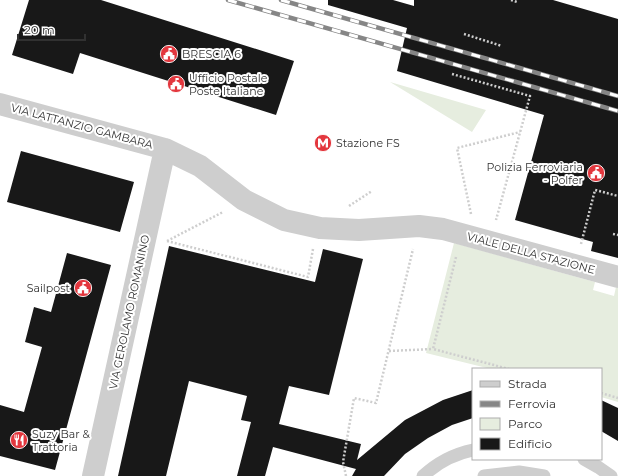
<svg xmlns="http://www.w3.org/2000/svg" width="618" height="476" font-family="Montserrat,sans-serif">
  <style>
    .green { fill: #e6eddf }
    .building { fill: #181818 }
    .lines { fill: none; stroke-linecap: round; stroke-linejoin: round }
    .path { stroke: #cecece; stroke-width: 2.5; stroke-dasharray: 2 2; stroke-linecap: butt }
    .lane { stroke: #cecece; stroke-width: 13 }
    .street { stroke: #cecece; stroke-width: 22 }
    .rail-casing { stroke: #868686; stroke-width: 4.5 }
    .rail { stroke: #fff; stroke-width: 3; stroke-dasharray: 9; stroke-linecap: butt }
    .labels { text-anchor: middle; stroke-width: 4; stroke-linejoin: round; paint-order: stroke }
    .poi-label { font-size: 11px; fill: #313131; stroke: #fff; text-anchor: start }
    .street-label { font-size: 11px; fill: #313131; stroke: #fff }
  </style>
  <rect width="100%" height="100%" fill="#fff"/>
  <path class="green" d="M390 82 486 110 472 132Z
    M454 243 595 282 593 290 614 296 616 287 618 288V402L601 397V369H491L426 353Z"/>
  <path class="building" d="M29 0H101L294 61 276 115 80 53 73 74 12 55Z
    M328 0H393L414 6V0H553L618 19V258L591 251 593 242 515 220 544 115 397 71 407 28 328 5Z
    M21 151 134 182 120 232 7 202Z
    M169 246 315 282 323 249 363 259 329 395 289 386 279 424 361 444 357 460 405 420 443 400 473 390V418L452 425 428 438 405 454 384 476H352L356 469 273 447 265 476H237L251 422 241 420 247 396 189 381 166 476H118Z
    M67 253 111 265 55 470 0 456V405L24 412 42 347 25 342 34 307 51 312Z
    M601 400 618 408V441L601 431Z"/>
  <g class="lines">
    <path class="path" d="M511 0 517 2
      M464 34 502 46
      M452 74 530 96 496 220
      M349 206 372 191
      M471 214 457 148 520 132
      M613 234 618 235
      M167 241 308 277 313 249
      M167 241 223 212
      M581 244 595 190 618 196
      M456 257 433 349 509 369
      M389 351 433 349
      M601 393 618 398
      M346 476 343 462 354 398 376 403 413 249"/>
    <path class="lane" d="M584 459 598 467 611 476
      M423 476C437 463 454 454 473 450
      M484 476 519 472 544 476"/>
    <path class="street" d="M0 104 165 149 200 166 244 200 284 220 320 228 359 230 419 226 443 229 618 277
      M93 476 165 149"/>
    <defs>
      <path id="rail" d="M228 0 618 111
        M281 0 618 96"/>
    </defs>
    <use href="#rail" class="rail-casing"/>
    <use href="#rail" class="rail"/>
  </g>
  <defs>
    <symbol id="civic-disc" viewBox="-11 -11 22 22"><circle r="9.5" fill="#e3373e" stroke="#fff"/><path d="M-.6-6.5H3V-4.5H.6V-3L4-1V1h2V6H-6V1h2V-1L-.6-3ZM-1.2 2.5V6h2.4V2.5Z" fill="#fff"/></symbol>
    <symbol id="metro-disc" viewBox="-11 -11 22 22"><circle r="9.5" fill="#e3373e" stroke="#fff"/><path d="M-5.5 5V-5H-3L0 0L3-5H5.5V5H3V-.5L0 4L-3-.5V5Z" fill="#fff"/></symbol>
    <symbol id="restaurant-disc" viewBox="-11 -11 22 22"><circle r="9.5" fill="#e3373e" stroke="#fff"/><path d="M-5-6h1v4h1v-4h1v4h1v-4h1v5L-1.5 .5V6h-2V.5L-5-1ZM5-6V6H3V1.5H1.5Q1.5-4 5-6Z" fill="#fff"/></symbol>
  </defs>
  <g fill-rule="evenodd">
    <use href="#civic-disc" x="159" y="44" width="20" height="20"/>
    <use href="#civic-disc" x="166" y="74" width="20" height="20"/>
    <use href="#metro-disc" x="313" y="133" width="20" height="20"/>
    <use href="#civic-disc" x="586" y="163" width="20" height="20"/>
    <use href="#civic-disc" x="73" y="278" width="20" height="20"/>
    <use href="#restaurant-disc" x="9" y="430" width="20" height="20"/>
  </g>
  <g class="labels">
    <g class="poi-label">
      <text x="182" y="58">BRESCIA 6</text>
      <text x="189" y="82">Ufficio Postale<tspan x="189" dy="13">Poste Italiane</tspan></text>
      <text x="336" y="147">Stazione FS</text>
      <text x="583" y="171" text-anchor="end">Polizia Ferroviaria<tspan x="583" dy="13">- Polfer</tspan></text>
      <text x="70" y="292" text-anchor="end">Sailpost</text>
      <text x="32" y="438">Suzy Bar &amp;<tspan x="32" dy="13">Trattoria</tspan></text>
    </g>
    <g class="street-label">
      <text transform="translate(82 126) rotate(15)" y="4">VIA LATTANZIO GAMBARA</text>
      <text transform="translate(531 253) rotate(15)" y="4">VIALE DELLA STAZIONE</text>
      <text transform="translate(129 312) rotate(-78)" y="4">VIA GEROLAMO ROMANINO</text>
    </g>
  </g>
  <rect x="472" y="368" width="130" height="92" fill="#ffffff" stroke="#adadad"/>
  <rect x="480" y="381" width="20" height="6" fill="#cecece" stroke="#adadad"/>
  <text x="508" y="388" font-size="12" fill="#313131">Strada</text>
  <rect x="480" y="401" width="20" height="6" fill="#868686" stroke="#adadad"/>
  <text x="508" y="408" font-size="12" fill="#313131">Ferrovia</text>
  <rect x="480" y="418" width="20" height="12" fill="#e6eddf" stroke="#adadad"/>
  <text x="508" y="428" font-size="12" fill="#313131">Parco</text>
  <rect x="480" y="438" width="20" height="12" fill="#181818" stroke="#adadad"/>
  <text x="508" y="448" font-size="12" fill="#313131">Edificio</text>
  <path d="M18 34v6h67v-6" fill="none" stroke="#313131" stroke-width="2"/>
  <text x="24" y="34" font-size="12" fill="#313131" stroke="#ffffff" stroke-width="3" paint-order="stroke">20 m</text>
</svg>
